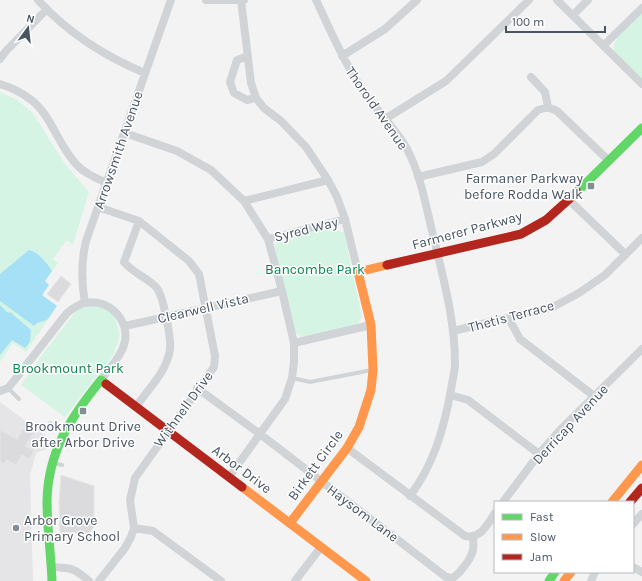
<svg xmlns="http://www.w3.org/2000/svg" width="642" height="581" font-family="Karla,sans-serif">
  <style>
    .education { fill: #e5e4e6 }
    .green { fill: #d6f4e4 }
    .water { fill: #a6e0f6 }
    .building { fill: #dbdbdd; stroke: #e5e5e6 }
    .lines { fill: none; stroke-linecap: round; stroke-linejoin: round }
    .lane { stroke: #d1d4d7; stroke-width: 4 }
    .street { stroke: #d1d4d7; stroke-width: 8 }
    .fast { stroke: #63d668; stroke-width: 9 }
    .slow { stroke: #ff974d; stroke-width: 9 }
    .jam { stroke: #b3261e; stroke-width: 9 }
    .poi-dot { fill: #848c95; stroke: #fff; stroke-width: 1.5 }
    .labels { text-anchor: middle; stroke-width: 3; stroke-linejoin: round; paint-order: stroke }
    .street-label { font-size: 14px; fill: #475462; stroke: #fff }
    .poi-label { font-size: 14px; fill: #475462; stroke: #fff; text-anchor: end }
    .park-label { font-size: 14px; fill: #0c8350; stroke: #fff }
  </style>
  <rect width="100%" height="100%" fill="#f4f3f3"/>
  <path class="education" d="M0 402 50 439 47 449 36 453 30 475 33 581H0Z"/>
  <path class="green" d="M642 12V80L614 52V44L618 37Z
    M0 92 17 100 32 112 65 164 89 192 73 244 66 241 53 259 58 263 45 281 49 285 42 295 57 306 26 352 13 343 0 362Z
    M330 227 344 233 362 317 356 326 301 337 294 332 275 250V244L280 239Z
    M85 306H99L114 315 120 335 114 354 65 417 21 385 41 356 77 310Z"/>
  <path class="water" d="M29 250C37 251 48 264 52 271L45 281 49 285 42 295 57 306 47 320 37 323 34 326 0 301V274Z
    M0 305 8 313 10 312 31 330 30 342 25 348 12 340 0 355Z"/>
  <path class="building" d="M61 276 71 284 58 302 47 294Z
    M24 428 33 433 25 446 34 451 29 459 22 455 16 465 7 460 4 464 0 462V430L17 439Z
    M61 475 94 486V527L84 539 76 533H60L59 504Z"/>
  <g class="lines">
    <path class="lane" d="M292 378 310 382 372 370
      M8 388 19 399
      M50 423 62 432
      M53 463 62 465
      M51 538 61 537"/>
    <path class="street" d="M38 0C68 33 104 56 145 73
      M206 0H244
      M241 0 251 83 256 98 264 108 281 121 306 147 328 180 337 197 345 219 358 272
      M316 0C330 29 342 59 360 86 374 108 394 126 407 149 421 175 426 207 433 235 443 277 455 320 455 363 455 372 452 381 451 390 444 428 434 464 410 496
      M557 0 642 84
      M573 15 588 0
      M604 45 642 8
      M248 56 237 60 230 82 234 93 247 100 256 98
      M342 56 385 29 417 0
      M0 59 6 51 46 10
      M531 77 545 92 548 107
      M0 84C10 87 21 92 30 99 51 114 58 145 76 164 84 173 96 178 107 183
      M385 119 446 81 529 0
      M125 133 177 151 211 170 244 201 268 239 282 291 294 343V362L292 378 285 399 229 477
      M418 177 482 162 494 154 538 110 548 107 557 111 608 160
      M569 200 625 254
      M244 201 328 180
      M98 207 139 221 189 261 199 274 215 356 214 367 135 478 130 500 134 528 131 537 125 548 99 581
      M268 239 345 219
      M85 303C81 281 81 262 86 241L171 0
      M509 319 520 339 594 396
      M125 326 282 291
      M453 331 553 307 579 293 605 275 642 238
      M294 343 371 325
      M197 388 260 434 446 577 453 578C461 572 471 559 473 550 474 545 473 541 473 537
      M0 391 8 388 13 382 67 313C72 309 78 304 85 303 108 298 129 319 125 341 122 356 109 368 101 380
      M450 395 468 400 539 454
      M136 407C148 389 167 372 170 349 171 341 167 321 165 312 163 304 162 294 156 287 146 277 133 273 124 262L139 221
      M347 448 465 536C481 539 487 525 495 513
      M503 502 539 454 562 428 642 349
      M633 524 642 514
      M134 528 153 531 221 581
      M52 567C72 568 74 568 89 581
      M633 567 642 572
      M295 581 321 547
      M591 581 595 572"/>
    <path class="fast" d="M577 192 642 128
      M52 581C51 554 47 528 47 501 48 451 71 417 101 380L106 384
      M549 581 555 572"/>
    <path class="slow" d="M242 487 366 581
      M612 502 642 465
      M290 523 347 448 359 427 371 390 373 370 371 325 358 272 387 265
      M564 581 571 572"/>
    <path class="jam" d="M387 265 521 234 546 220 577 192
      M106 384 242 487
      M630 502 642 488"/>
  </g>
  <g class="poi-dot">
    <rect x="587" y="182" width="8" height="8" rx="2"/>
    <rect x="79" y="407" width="8" height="8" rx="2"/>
    <circle cx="16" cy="528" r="4"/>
  </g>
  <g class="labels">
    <g class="street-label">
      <text transform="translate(377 108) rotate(55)" y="5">Thorold Avenue</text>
      <text transform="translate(118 150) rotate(-71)" y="5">Arrowsmith Avenue</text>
      <text transform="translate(306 229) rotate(-14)" y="5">Syred Way</text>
      <text transform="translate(467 230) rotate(-15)" y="5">Farmerer Parkway</text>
      <text transform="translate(203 308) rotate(-13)" y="5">Clearwell Vista</text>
      <text transform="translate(511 316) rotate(-15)" y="5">Thetis Terrace</text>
      <text transform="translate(183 409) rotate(-54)" y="5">Withnell Drive</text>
      <text transform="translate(570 424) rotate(-47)" y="5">Derricap Avenue</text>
      <text transform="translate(315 465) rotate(-54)" y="5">Birkett Circle</text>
      <text transform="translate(242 469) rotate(37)" y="5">Arbor Drive</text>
      <text transform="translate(363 513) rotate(37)" y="5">Haysom Lane</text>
    </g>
    <g class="poi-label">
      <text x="583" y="183">Farmaner Parkway<tspan x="583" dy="16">before Rodda Walk</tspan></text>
      <text x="83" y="431" text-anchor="middle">Brookmount Drive<tspan x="83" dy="16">after Arbor Drive</tspan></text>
      <text x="24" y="525" text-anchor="start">Arbor Grove<tspan x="24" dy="16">Primary School</tspan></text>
    </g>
    <g class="park-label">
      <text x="315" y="274">Bancombe Park</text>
      <text x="68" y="373">Brookmount Park</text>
    </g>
  </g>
  <rect x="494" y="501" width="140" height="72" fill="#ffffff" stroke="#b5bbc0"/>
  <rect x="502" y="514" width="20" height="6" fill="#63d668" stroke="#b5bbc0"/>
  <text x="530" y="521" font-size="12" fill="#475462">Fast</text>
  <rect x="502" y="534" width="20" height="6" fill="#ff974d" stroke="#b5bbc0"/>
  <text x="530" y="541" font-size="12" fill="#475462">Slow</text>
  <rect x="502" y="554" width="20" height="6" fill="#b3261e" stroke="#b5bbc0"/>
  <text x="530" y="561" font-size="12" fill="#475462">Jam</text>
  <g transform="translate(28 28) rotate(15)" stroke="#ffffff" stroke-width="3" paint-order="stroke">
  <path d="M0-3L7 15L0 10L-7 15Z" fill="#475462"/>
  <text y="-6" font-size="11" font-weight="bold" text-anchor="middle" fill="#475462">N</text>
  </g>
  <path d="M506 26v6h99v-6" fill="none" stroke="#475462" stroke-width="2"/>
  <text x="512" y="26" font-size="12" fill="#475462" stroke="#ffffff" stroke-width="3" paint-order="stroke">100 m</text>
</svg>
